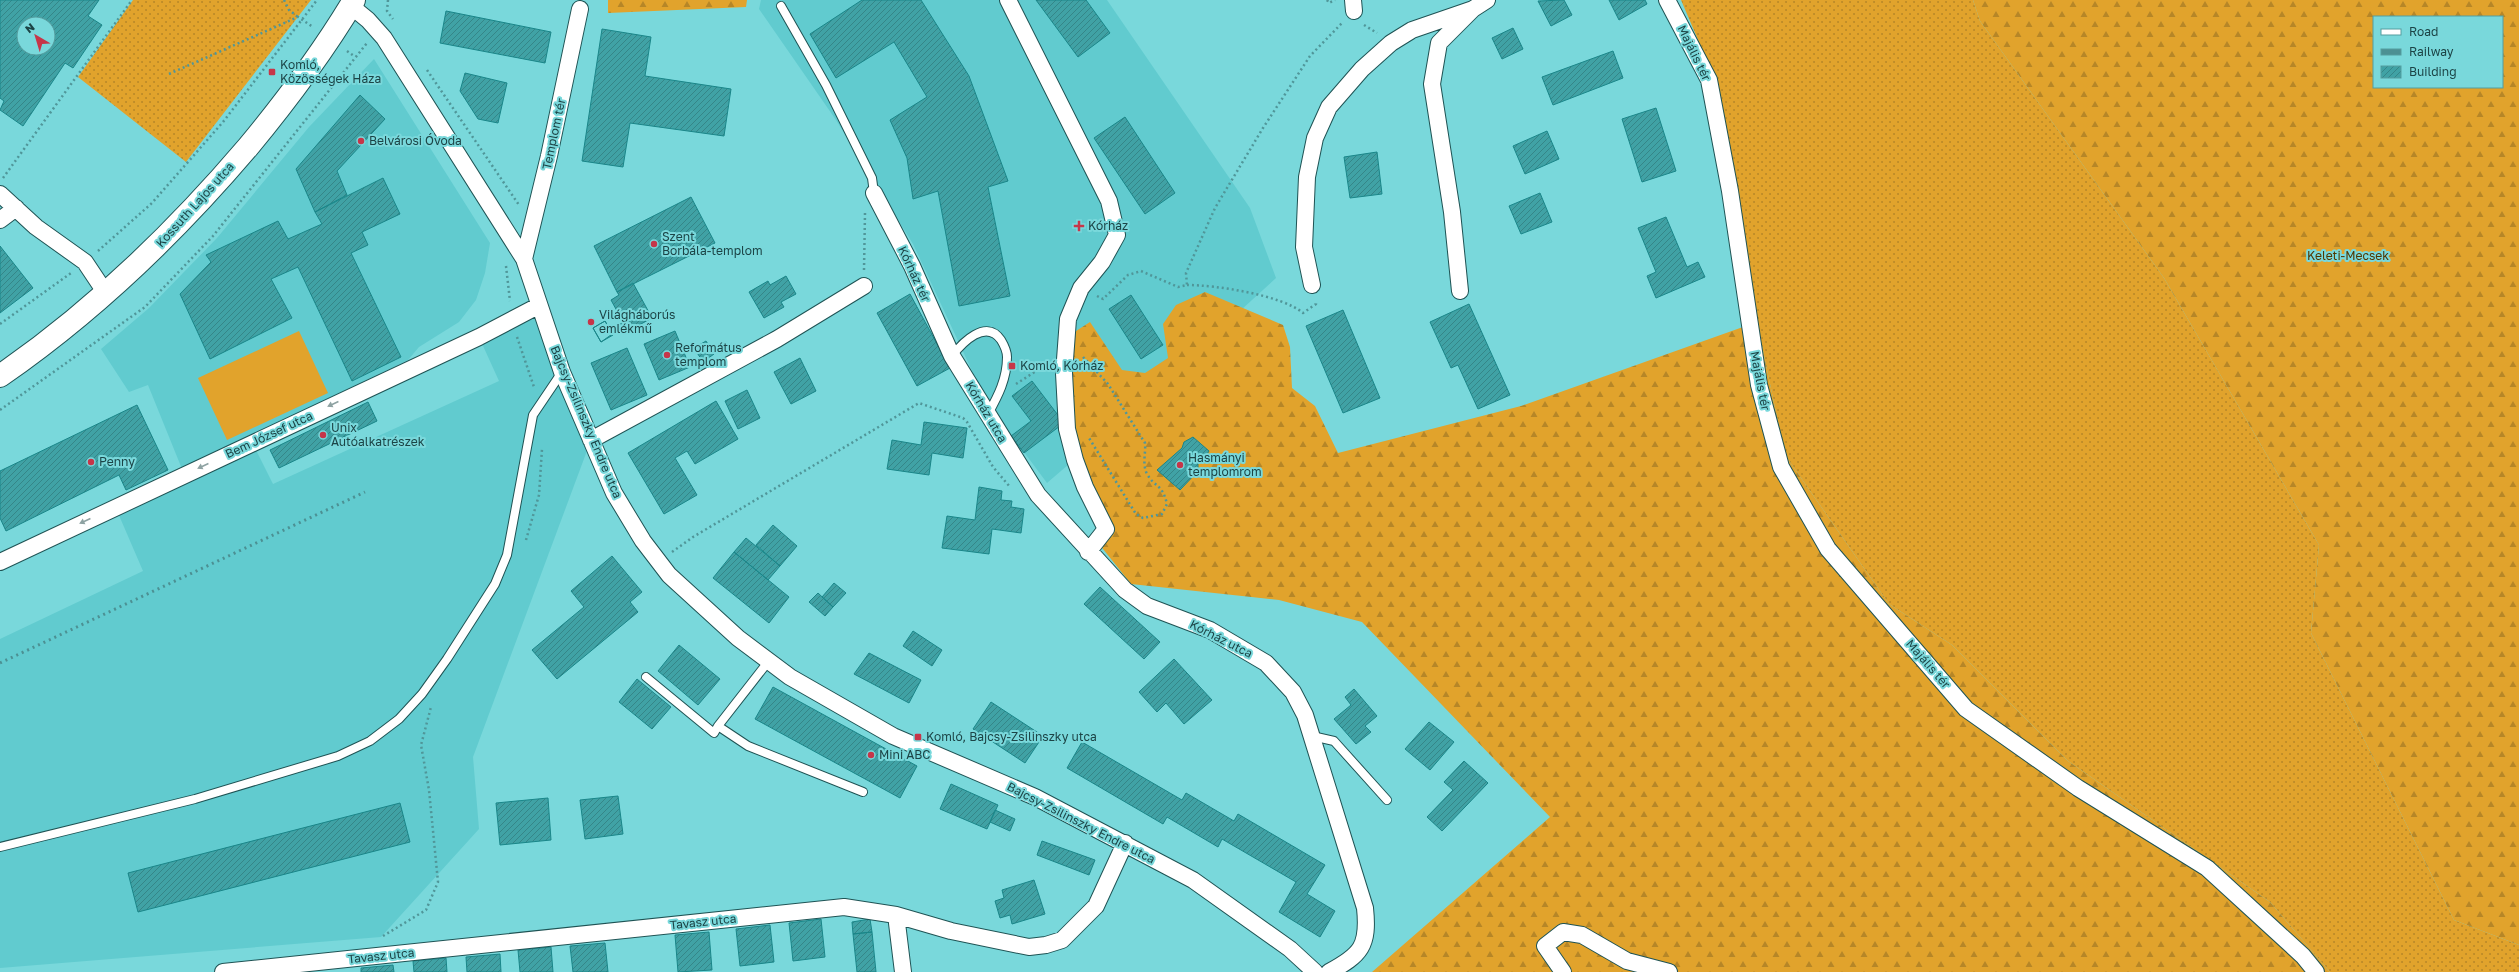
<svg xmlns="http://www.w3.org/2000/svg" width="2519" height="972" font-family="'Golos Text',sans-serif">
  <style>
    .built { fill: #61cbcf }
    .grass { fill: url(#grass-dots) }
    .forest { fill: url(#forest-firs); fill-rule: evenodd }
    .garden { fill: #e1a32c }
    .building { fill: url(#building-hatch); stroke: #1a8689; fill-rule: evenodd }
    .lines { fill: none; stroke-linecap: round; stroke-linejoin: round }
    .lane-casing { stroke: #1f5354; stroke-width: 10 }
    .street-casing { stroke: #1f5354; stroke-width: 18 }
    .secondary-casing { stroke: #1f5354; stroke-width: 24 }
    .path { stroke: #509699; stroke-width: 2.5; stroke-dasharray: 2 3; stroke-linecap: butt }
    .lane { stroke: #fff; stroke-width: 8 }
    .street { stroke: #fff; stroke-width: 16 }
    .secondary { stroke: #fff; stroke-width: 22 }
    .rail { stroke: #4c9093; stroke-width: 3; stroke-dasharray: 2 4; stroke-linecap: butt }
    .oneway { fill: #8ea2a2 }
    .poi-dot { fill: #c63649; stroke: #79d8db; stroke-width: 1.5 }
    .labels { text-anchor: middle; stroke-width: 4; stroke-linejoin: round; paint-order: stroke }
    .street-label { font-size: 12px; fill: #1c4446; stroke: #79d8db }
    .poi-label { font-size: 12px; fill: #1c4446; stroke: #79d8db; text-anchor: start }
    .park-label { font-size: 12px; fill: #513600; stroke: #79d8db }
  </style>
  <defs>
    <pattern id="grass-dots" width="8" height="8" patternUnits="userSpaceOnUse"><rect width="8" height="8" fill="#e1a32c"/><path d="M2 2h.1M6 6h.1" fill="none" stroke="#b68627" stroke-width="1.8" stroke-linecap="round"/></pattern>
    <pattern id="forest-firs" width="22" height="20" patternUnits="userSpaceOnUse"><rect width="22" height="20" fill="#e1a32c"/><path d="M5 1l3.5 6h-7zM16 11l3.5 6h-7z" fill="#b68627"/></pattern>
    <pattern id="building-hatch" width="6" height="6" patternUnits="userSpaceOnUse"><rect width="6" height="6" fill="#40a2a5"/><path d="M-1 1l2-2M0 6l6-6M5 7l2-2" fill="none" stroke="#358688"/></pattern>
  </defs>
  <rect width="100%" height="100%" fill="#79d8db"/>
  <path class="built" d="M761 0H1107L1250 208 1276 278 1127 414 1047 483 986 401 913 244 836 120 759 9Z
    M374 59 490 243 485 273 476 300 459 322 419 347 408 360 182 469 148 385 129 392 101 349 149 308 217 238 309 127Z
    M538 306 591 440 473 757 479 829 381 937 0 968V639L143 571 118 513 255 448 273 484 499 381 479 337Z"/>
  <path class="grass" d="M133 0H311L186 162 78 77Z
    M1681 0H1973L1980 21 2164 278 2319 545 2311 633 2454 920 2519 945V972H2330L2270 902 2068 761 1952 645 1889 604 1785 455 1757 322 1736 179 1707 61Z"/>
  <path class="forest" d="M608 0H747L746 7 608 13Z
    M1973 0H2519V945L2454 920 2311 633 2319 545 2164 278 1980 21ZM2374 17H2502V87H2374Z
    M1205 292 1283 325 1290 347 1292 388 1315 406 1338 453 1521 406 1757 322 1785 455 1889 604 1952 645 2068 761 2270 902 2330 972H1372L1550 817 1362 622 1279 600 1131 584 1099 544 1102 540 1070 435 1069 356 1076 331 1090 322 1122 370 1145 373 1168 358 1163 324 1176 305Z"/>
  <path class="garden" d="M299 331 328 393 227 440 198 378Z"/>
  <path class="building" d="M0 0H99L88 16 102 25 73 68 65 63 23 126 0 110 4 101 0 98ZM24 24H48V48H24Z
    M862 0H921L969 76 1008 181 988 187 1010 296 959 306 938 191 913 199 907 158 890 120 927 97 894 42 836 78 810 34Z
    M1036 0H1086L1110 33 1078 57Z
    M1564 0 1572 15 1551 26 1538 1Z
    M1609 0H1645L1647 4 1619 20Z
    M446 11 551 32 545 63 440 43Z
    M1513 28 1523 49 1502 59 1492 38Z
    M602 29 651 37 645 76 731 89 724 136 630 123 623 167 582 161Z
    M1613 51 1623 78 1553 105 1542 77Z
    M465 73 507 83 498 123 478 119 460 91Z
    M360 95 385 119 337 171 347 195 315 212 296 169Z
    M1656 108 1676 171 1642 182 1622 119Z
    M1125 117 1175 193 1145 214 1094 138Z
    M1547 131 1559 159 1525 174 1513 146Z
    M1377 152 1382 194 1350 198 1344 157Z
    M383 178 400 214 362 232 368 245 351 253 401 357 352 381 298 267 271 279 292 318 210 359 180 294 211 262 206 255 278 221 288 239 322 224 315 212Z
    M1540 193 1552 222 1521 234 1509 206Z
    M691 197 715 243 617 292 594 246Z
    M1666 217 1687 267 1698 262 1705 277 1656 298 1647 276 1656 272 1638 228Z
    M0 246 33 288 0 313Z
    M786 276 796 294 781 302 784 307 764 318 749 292 768 281 770 285Z
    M633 283 652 318 628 331 625 325 601 342 593 328 605 321 610 330 623 322 611 300 619 295 617 292Z
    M910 294 950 368 917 386 877 313Z
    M1131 295 1163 345 1141 359 1109 309Z
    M1469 304 1510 395 1478 409 1458 365 1451 368 1430 322Z
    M1343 310 1380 398 1343 413 1306 326Z
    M605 321 613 335 601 342 593 328Z
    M675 331 690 367 659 380 644 344Z
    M706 341 714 354 703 362 694 348Z
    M627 348 647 395 611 410 591 363Z
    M800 358 816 391 791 404 774 372Z
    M1032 381 1064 423 1024 453 1011 436 1031 421 1012 396Z
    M747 390 760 418 738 429 725 401Z
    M716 401 738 439 695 464 687 451 675 458 697 495 664 514 628 453Z
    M368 402 377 421 279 468 270 450Z
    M137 405 168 470 126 490 119 475 6 531 0 518V471Z
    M924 422 967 428 963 458 932 453 929 475 887 469 892 440 921 445Z
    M1193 437 1209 451 1203 461 1198 460V471L1180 490 1157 470 1182 448 1184 442Z
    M979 487 1002 491 1001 500 1012 501 1011 507 1024 509 1021 533 992 529 989 554 942 548 947 516 975 520Z
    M773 525 797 546 780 566 756 545Z
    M746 538 780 566 768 580 734 552Z
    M734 552 789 597 769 623 713 578Z
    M612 556 642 592 630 602 638 612 557 679 532 650 584 607 571 591Z
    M834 583 846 593 833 607 822 597Z
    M1100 587 1160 642 1144 659 1084 604Z
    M818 593 833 607 825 616 809 602Z
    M913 631 942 650 932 666 903 646Z
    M679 645 720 679 698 705 658 671Z
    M869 653 921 680 909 703 854 674Z
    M1174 659 1212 700 1184 724 1166 703 1157 712 1139 692Z
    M637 679 671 707 652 729 619 702Z
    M773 687 917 766 900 798 755 719Z
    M1354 689 1377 716 1365 726 1371 732 1356 744 1334 719 1351 705 1345 697Z
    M991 702 1043 736 1025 763 973 729Z
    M1429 722 1454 742 1430 770 1405 749Z
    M1082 742 1182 800 1186 793 1234 821 1238 814 1325 865 1307 894 1335 911 1320 937 1279 912 1296 882 1222 839 1218 847 1167 817 1163 824 1067 768Z
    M1464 761 1488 783 1442 831 1427 817 1453 790 1444 782Z
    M951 784 998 805 987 829 940 809Z
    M618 796 623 834 585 839 580 800Z
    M548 798 551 840 500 845 496 803Z
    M400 803 410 842 138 912 128 873Z
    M995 810 1015 819 1010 831 990 822Z
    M1042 841 1095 860 1089 875 1037 855Z
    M1034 880 1045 914 1012 924 1010 915 1000 918 995 901 1004 898 1002 890Z
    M821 919 825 957 793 961 789 923Z
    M870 919 872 932 853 934 852 922Z
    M770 925 774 962 740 966 736 929Z
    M709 932 712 970 678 972 675 935Z
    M872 932 876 972H857L853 934Z
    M605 943 608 972H573L570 946Z
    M551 947 553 972H520L518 950Z
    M500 954 501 972H467L466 957Z
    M446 958 447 972H414L413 961Z
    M393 965 394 972H361V968Z"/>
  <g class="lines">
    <defs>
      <path id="lane" d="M781 6 826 85 872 178 874 193
        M952 356C962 343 986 318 1001 340 1004 345 1007 351 1007 357 1007 379 998 396 988 414
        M768 662 718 726 748 746 863 792
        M646 677 714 733 718 726
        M1312 736 1334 741 1387 800
        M0 847 195 799 338 756 370 741 399 719 422 694 447 659 495 584 507 555 533 415 562 372"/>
      <path id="street" d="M1008 0 1109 201 1117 235 1102 262 1081 288 1068 319 1064 373 1067 429 1075 460 1085 487 1106 529 1088 552
        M1353 0 1354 11
        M1667 0 1709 80 1730 191 1759 385 1781 467 1828 549 1966 709 2078 788 2207 868 2303 956 2316 972
        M351 6 368 20 384 38 524 259 562 372 614 493 643 541 669 575 738 638 790 677 893 736 1035 797 1193 880 1290 949 1315 972
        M874 193 912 266 952 356 1038 495 1125 590 1147 606 1210 630 1266 663 1293 692 1305 715 1365 908C1369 946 1361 955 1329 972
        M0 194 36 227 85 262 107 295
        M0 220 16 208
        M524 259 549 156 580 9
        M1312 285 1304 247 1307 177 1315 138 1329 107 1362 69 1391 43 1412 30 1473 9
        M1460 291 1452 212 1432 84 1439 43 1473 9 1487 0
        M591 440 777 339 864 286
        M0 562 479 337 538 306
        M896 915 903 972
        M223 972 844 907 896 915 951 931 1029 947 1046 945 1062 940 1096 906 1125 843
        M1563 972 1545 946 1563 932 1582 935 1627 961 1669 972"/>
      <path id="secondary" d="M0 376C94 311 174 234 248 147 286 101 323 52 354 0"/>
    </defs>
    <use href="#lane" class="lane-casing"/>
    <use href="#street" class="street-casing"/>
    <use href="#secondary" class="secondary-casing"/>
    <path class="path" d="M284 0 289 10 298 17
      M388 0 387 11 393 19
      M1327 0 1329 3 1335 0
      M1364 25 1377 33
      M347 51 354 56
      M427 70 519 205
      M169 74 298 17 313 27
      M3 178 132 0
      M98 251 152 203 223 122 317 0
      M506 266 510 301
      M864 270 865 213
      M1187 285C1215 285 1282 295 1303 313L1316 304 1315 301
      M1097 296 1103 299 1128 275 1141 271 1178 287 1187 285 1186 273 1215 208 1263 128 1310 56 1342 23
      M0 324 71 273
      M517 337 534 387
      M1083 357 1108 384 1145 443C1146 453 1142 464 1147 474 1155 488 1162 483 1167 504L1162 514 1143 518 1136 514 1089 438
      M1016 384 1047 364
      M0 410 145 307 213 236 367 43
      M526 540 539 495 542 449
      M672 552 693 537 919 403 963 418 967 422 993 467 1010 487
      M383 936 426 910 438 882 429 790 421 745 431 707"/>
    <use href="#lane" class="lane"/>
    <use href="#street" class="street"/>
    <use href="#secondary" class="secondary"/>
    <path class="rail" d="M0 663 365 492"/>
  </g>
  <defs><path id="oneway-solid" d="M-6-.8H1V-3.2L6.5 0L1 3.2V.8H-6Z"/></defs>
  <g class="oneway">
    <use href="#oneway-solid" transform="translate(333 404) rotate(155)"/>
    <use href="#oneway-solid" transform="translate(203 466) rotate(155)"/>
    <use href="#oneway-solid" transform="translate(85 521) rotate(155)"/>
  </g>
  <g class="poi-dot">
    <rect x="268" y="68" width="8" height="8" rx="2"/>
    <circle cx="361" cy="141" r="4"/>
    <path d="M1077 220h4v4h4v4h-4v4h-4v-4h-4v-4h4z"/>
    <circle cx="654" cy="244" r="4"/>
    <circle cx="591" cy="322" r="4"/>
    <circle cx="667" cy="355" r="4"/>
    <rect x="1008" y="362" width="8" height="8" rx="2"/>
    <circle cx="323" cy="435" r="4"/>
    <circle cx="91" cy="462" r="4"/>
    <circle cx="1180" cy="465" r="4"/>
    <rect x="914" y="733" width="8" height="8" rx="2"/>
    <circle cx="871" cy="755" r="4"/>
  </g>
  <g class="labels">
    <g class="street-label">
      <text transform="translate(1694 53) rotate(64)" y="4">Majális tér</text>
      <text transform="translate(554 134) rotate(-78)" y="4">Templom tér</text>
      <text transform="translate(195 205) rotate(-48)" y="4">Kossuth Lajos utca</text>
      <text transform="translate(914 274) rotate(65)" y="4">Kórház tér</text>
      <text transform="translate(1760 381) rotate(79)" y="4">Majális tér</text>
      <text transform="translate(986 412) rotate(59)" y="4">Kórház utca</text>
      <text transform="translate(586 422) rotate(67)" y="4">Bajcsy-Zsilinszky Endre utca</text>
      <text transform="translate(269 435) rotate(-25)" y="4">Bem József utca</text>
      <text transform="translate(1221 639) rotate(27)" y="4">Kórház utca</text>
      <text transform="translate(1928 664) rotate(49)" y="4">Majális tér</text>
      <text transform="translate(1081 823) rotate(27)" y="4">Bajcsy-Zsilinszky Endre utca</text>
      <text transform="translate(703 922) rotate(-6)" y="4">Tavasz utca</text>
      <text transform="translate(381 956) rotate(-6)" y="4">Tavasz utca</text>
    </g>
    <g class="poi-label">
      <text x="280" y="69">Komló,<tspan x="280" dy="14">Közösségek Háza</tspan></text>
      <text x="369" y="145">Belvárosi Óvoda</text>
      <text x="1088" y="230">Kórház</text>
      <text x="662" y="241">Szent<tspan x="662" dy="14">Borbála-templom</tspan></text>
      <text x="599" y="319">Világháborús<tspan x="599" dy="14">emlékmű</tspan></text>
      <text x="675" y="352">Református<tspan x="675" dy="14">templom</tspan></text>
      <text x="1020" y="370">Komló, Kórház</text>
      <text x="331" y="432">Unix<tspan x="331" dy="14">Autóalkatrészek</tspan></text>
      <text x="1188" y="462">Hasmányi<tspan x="1188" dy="14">templomrom</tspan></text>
      <text x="99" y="466">Penny</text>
      <text x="926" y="741">Komló, Bajcsy-Zsilinszky utca</text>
      <text x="879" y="759">Mini ABC</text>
    </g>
    <g class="park-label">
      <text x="2348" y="260">Keleti-Mecsek</text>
    </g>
  </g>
  <rect x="2373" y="16" width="130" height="72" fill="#79d8db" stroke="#549d9f"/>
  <rect x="2381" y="29" width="20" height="6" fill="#ffffff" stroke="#549d9f"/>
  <text x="2409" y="36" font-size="12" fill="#1c4446">Road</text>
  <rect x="2381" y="49" width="20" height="6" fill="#4c9093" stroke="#549d9f"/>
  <text x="2409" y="56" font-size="12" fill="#1c4446">Railway</text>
  <rect x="2381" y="66" width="20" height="12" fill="url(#building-hatch)" stroke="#549d9f"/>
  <text x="2409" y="76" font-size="12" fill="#1c4446">Building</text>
  <g transform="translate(36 36) rotate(322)"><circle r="19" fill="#79d8db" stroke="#549d9f"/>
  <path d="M0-3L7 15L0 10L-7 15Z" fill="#c63649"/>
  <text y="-6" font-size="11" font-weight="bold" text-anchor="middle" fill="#1c4446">N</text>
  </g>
</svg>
